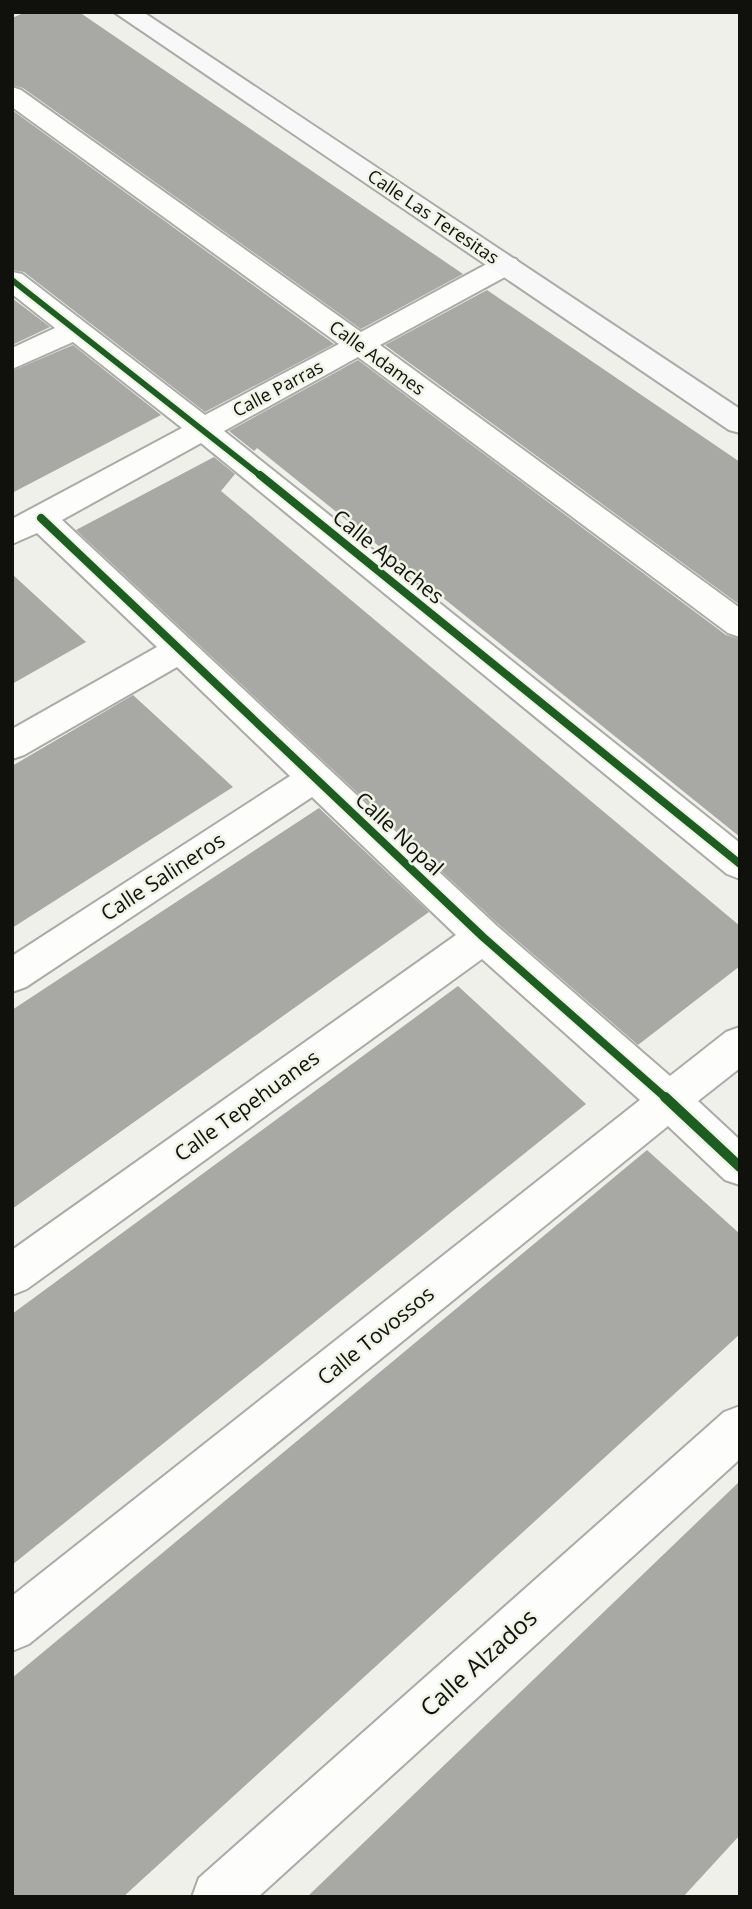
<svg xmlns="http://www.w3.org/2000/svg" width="752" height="1909" font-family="'Open Sans',sans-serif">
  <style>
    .building { fill: #a8a8a4 }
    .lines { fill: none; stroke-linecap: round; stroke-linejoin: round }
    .street-casing { stroke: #aaaba6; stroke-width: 4 }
    .secondary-casing { stroke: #aaaba6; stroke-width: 4 }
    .street { fill: #fdfdfc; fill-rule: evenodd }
    .secondary { fill: #f8f8f9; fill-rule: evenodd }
    .cycleway-far2-casing { stroke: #f0f4e6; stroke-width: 10 }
    .cycleway-far1-casing { stroke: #f0f4e6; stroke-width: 12 }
    .cycleway-casing { stroke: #f0f4e6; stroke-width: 15 }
    .cycleway-far2 { stroke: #1b5e20; stroke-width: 6 }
    .cycleway-far1 { stroke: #1b5e20; stroke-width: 8 }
    .cycleway { stroke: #1b5e20; stroke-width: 10 }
    .labels { text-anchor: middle; stroke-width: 5; stroke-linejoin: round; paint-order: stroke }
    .far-street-label { font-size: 18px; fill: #10110c; stroke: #f0f4e6 }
    .street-label { font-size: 21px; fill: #10110c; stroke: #f0f4e6 }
    .near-street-label { font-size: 24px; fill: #10110c; stroke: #f0f4e6 }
  </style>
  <rect width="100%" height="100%" fill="#eff0ea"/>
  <path class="building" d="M26 12H79L463 274 361 329 23 88 12 85V18Z
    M12 110 334 344 205 412 24 272 12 270Z
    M487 290 740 462V605L385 345Z
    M12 298 50 327 12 345Z
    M73 345 161 415 12 493V371Z
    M358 360 726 635 740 639V837L257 448 254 451 229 431Z
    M214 457 235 474 221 491 740 926V966L638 1045 497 923 76 530Z
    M12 574 86 642 12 684Z
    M133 695 233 787 12 928V766Z
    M319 808 429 912 12 1209V1010Z
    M458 986 586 1104 12 1565V1314Z
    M647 1150 740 1234V1334L123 1897H12V1678Z
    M740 1481V1835L683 1897H307Z"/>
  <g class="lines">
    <defs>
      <path id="street" d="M12 87 21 90 361 332 496 259 506 257 516 259 520 265 516 271 380 345 740 608V637L728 633 358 357 224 431 740 843V879L727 874 201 443 62 520 497 926 670 1076 726 1032 740 1027V1068L698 1101 740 1140V1185L725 1180 668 1126 29 1644 12 1651V1596L640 1100 482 959 27 1289 12 1295V1250L456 935 312 797 26 987 12 992V956L290 776 177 667 24 755 12 759V729L157 647 37 533 12 544V519L182 428 73 342 12 369V348L55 328 12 294V272L22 274 205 415 339 344 12 107Z
        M740 1406V1459L258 1897H192L199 1878 724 1412Z"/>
      <path id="secondary" d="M114 12H143L740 409V433L729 430Z"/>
    </defs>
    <use href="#street" class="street-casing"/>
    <use href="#secondary" class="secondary-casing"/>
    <use href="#street" class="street"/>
    <use href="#secondary" class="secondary"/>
    <defs>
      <path id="cycleway-far2" d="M12 280 262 477"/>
      <path id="cycleway-far1" d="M260 475 740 864
        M41 518 483 937 667 1099"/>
      <path id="cycleway" d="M665 1097 740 1167"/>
    </defs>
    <use href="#cycleway-far2" class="cycleway-far2-casing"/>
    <use href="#cycleway-far1" class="cycleway-far1-casing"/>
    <use href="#cycleway" class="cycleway-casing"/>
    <use href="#cycleway-far2" class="cycleway-far2"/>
    <use href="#cycleway-far1" class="cycleway-far1"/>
    <use href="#cycleway" class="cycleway"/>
  </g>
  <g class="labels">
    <g class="far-street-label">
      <text transform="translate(433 217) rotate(34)" y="6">Calle Las Teresitas</text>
      <text transform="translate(377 358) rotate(36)" y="6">Calle Adames</text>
      <text transform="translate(278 389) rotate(-28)" y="6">Calle Parras</text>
    </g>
    <g class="street-label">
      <text transform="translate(388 557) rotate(39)" y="7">Calle Apaches</text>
      <text transform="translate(399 834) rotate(43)" y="7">Calle Nopal</text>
      <text transform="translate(163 877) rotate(-33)" y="7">Calle Salineros</text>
      <text transform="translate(247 1106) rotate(-36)" y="7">Calle Tepehuanes</text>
      <text transform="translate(376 1336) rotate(-39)" y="7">Calle Tovossos</text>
    </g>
    <g class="near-street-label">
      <text transform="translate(479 1663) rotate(-42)" y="8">Calle Alzados</text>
    </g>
  </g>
  <rect width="752" height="1909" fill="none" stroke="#10110c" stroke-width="28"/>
</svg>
